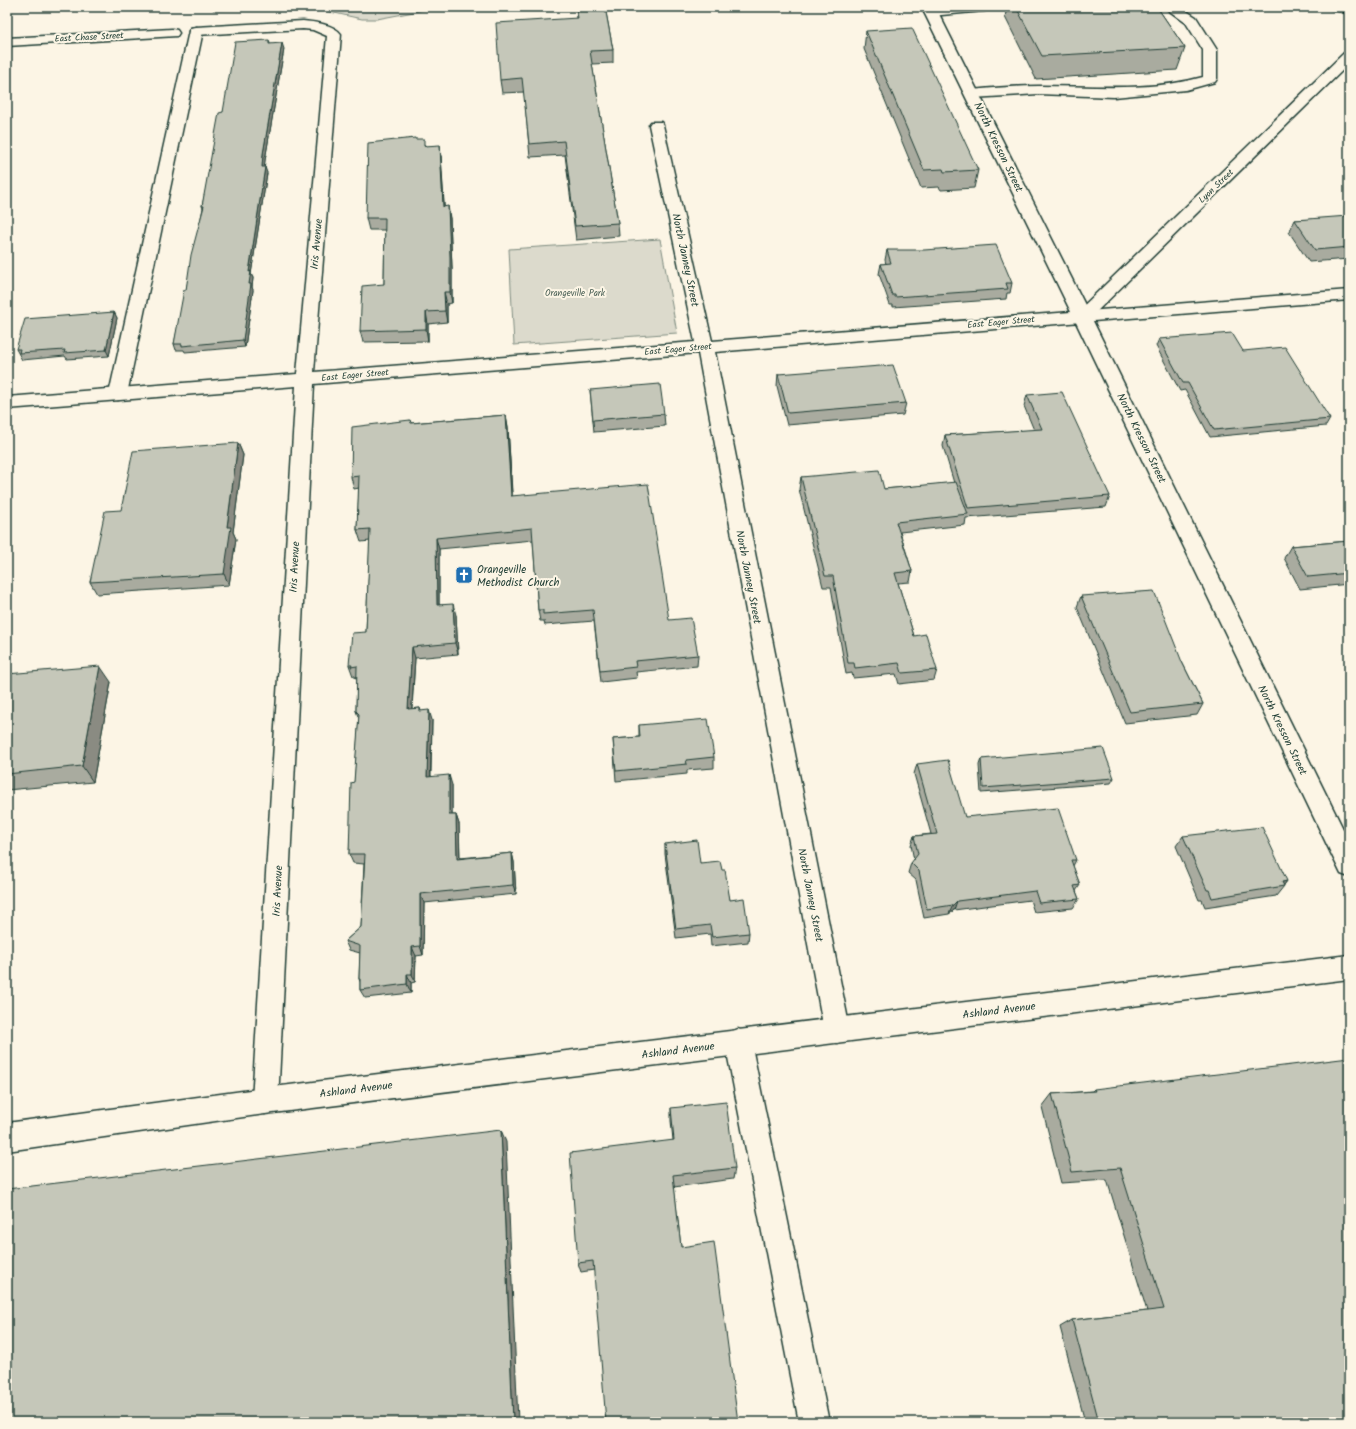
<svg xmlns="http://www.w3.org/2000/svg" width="1356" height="1429" font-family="Kalam,sans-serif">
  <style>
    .green { fill: #dcdacc; stroke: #7e8c80 }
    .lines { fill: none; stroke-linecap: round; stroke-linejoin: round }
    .lane-casing { stroke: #1f3d34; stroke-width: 3 }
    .street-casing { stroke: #1f3d34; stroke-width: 3 }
    .secondary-casing { stroke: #1f3d34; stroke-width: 3 }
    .lane { fill: #fcf5e5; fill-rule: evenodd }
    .street { fill: #fcf5e5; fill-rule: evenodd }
    .secondary { fill: #fcf5e5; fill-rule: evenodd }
    .rail-casing { stroke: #1f3d34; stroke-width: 3 }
    .rail { stroke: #fcf5e5; stroke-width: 2; stroke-dasharray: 6; stroke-linecap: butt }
    .wall { fill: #a9ab9f; stroke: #1f3d34 }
    .shaded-wall { fill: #8a8b82; stroke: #1f3d34 }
    .building { fill: #c5c7b9; stroke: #1f3d34 }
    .labels { text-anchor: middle; stroke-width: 4; stroke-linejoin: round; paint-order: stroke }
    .far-street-label { font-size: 9px; fill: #1f3d34; stroke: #fcf5e5 }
    .far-park-label { font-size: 9px; fill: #455c52; stroke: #fcf5e5 }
    .street-label { font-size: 11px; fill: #1f3d34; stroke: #fcf5e5 }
    .poi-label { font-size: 11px; fill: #1f3d34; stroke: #fcf5e5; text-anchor: start }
  </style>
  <rect width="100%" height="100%" fill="#fcf5e5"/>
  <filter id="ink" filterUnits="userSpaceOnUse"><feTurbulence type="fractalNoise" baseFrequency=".025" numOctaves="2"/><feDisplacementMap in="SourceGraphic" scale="8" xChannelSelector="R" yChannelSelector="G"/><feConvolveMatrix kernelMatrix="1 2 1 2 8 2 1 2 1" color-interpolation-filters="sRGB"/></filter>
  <g filter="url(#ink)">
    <path class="green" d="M214 7H440L377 19H362L307 7 213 10Z
      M660 239 677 333 514 345 509 249Z"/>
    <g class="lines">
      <defs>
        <path id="lane" d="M942 7H991L989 10 984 11 931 16 926 15 924 12 926 9Z
          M1164 7H1180L1196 17 1217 50V79L1215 82 1186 90 1114 97 1038 94 972 98 967 97 965 94 967 91 972 90C994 88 1017 86 1039 86 1094 86 1149 92 1203 77V50L1186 23Z
          M196 27 201 28 203 31 127 394 124 398 118 400 112 398 109 394 189 31 191 28Z
          M738 1029 747 1033 751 1042 829 1422H799L725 1042 729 1033Z"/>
        <path id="street" d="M931 8 936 9 938 12 1088 311 1349 290V300L715 352 850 1030 846 1039 837 1043 828 1039 824 1030 698 353 314 384 278 1101 274 1110 265 1114 256 1110 252 1101 296 386 7 409V397L297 374 327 36 313 30 303 29 196 35 191 34 189 31 191 28 196 27 303 21C314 22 334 24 341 34L314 372 695 342 649 125 651 122H661L663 125 712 341 1071 312 924 12 926 9Z
          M172 29 177 30 179 33 177 36 7 46V38Z"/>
        <path id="secondary" d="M1349 52V64L1091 317 1349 841V877L1341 874 1073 316 1344 53Z
          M1349 955V979L265 1114 7 1151V1123L265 1088Z"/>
      </defs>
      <use href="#lane" class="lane-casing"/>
      <use href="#street" class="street-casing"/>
      <use href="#secondary" class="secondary-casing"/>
      <use href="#lane" class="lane"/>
      <use href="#street" class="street"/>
      <use href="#secondary" class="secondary"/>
      <defs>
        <path id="rail" d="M1325 7 1349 14"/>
      </defs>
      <use href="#rail" class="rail-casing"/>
      <use href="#rail" class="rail"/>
    </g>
    <path class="wall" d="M576 7H605L613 50V63L592 64 618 223 619 236 576 240 565 155 530 157 524 92 502 93 500 80 577 18Z
      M1007 7H1157L1185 48 1177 70 1036 79 1005 17Z
      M866 31 978 170 974 188 941 190 939 187 921 188 864 49Z
      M269 40 270 44 284 49 265 160 264 167 267 173 251 274 253 278 252 287 253 290 245 347 185 352 184 350H176L174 344 186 290 203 208 202 206 223 112Z
      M416 139 441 156 444 207 450 218 452 268V303L447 304V322L428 324V341L363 342 360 331 384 284 385 230H369L366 218Z
      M1349 218V259L1309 262 1289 232 1295 220Z
      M887 250 1012 283 1010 293H1007L1006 299 893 307V305H890L879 274 881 264H886L885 260Z
      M114 312 117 318 109 356 67 359 65 356 22 360 16 349Z
      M1159 339 1243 351 1330 419 1326 426 1210 437 1185 390 1180 391 1156 346Z
      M778 374 906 403 903 415 787 425 777 386Z
      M590 390 664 414 665 426 594 432Z
      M1027 395 1110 496 1106 507 966 518 965 525 900 532 912 571 910 582 898 583 914 636 937 670 934 680 899 684 896 674 853 678 852 673 846 674 831 587H823L799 489 801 477 884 489 954 483 943 446 945 435 1034 430 1024 406Z
      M506 415 508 427 512 496 669 620 698 655 697 666 636 672 637 678 601 682 594 621 545 625 544 621H540L538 610 533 540 439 549V604L456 615 458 654 415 658 412 709 420 708 421 711 432 720 431 776 452 785V815H456L459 824 460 858 512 853 514 862 516 894 424 903 423 955 416 956 415 982 411 983V993L365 998 360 990V982L359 979 360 953 349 950 345 941 361 927 364 864 353 863 349 854 359 719 356 711 357 677 355 678V676H353L349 665 366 632 370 541 361 542 357 530 359 488 354 489 351 477 410 420 411 423Z
      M238 443 243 455 233 532 236 539 229 585 97 594 90 582 121 510Z
      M1349 541V584L1300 589 1284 558 1291 546Z
      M1081 596 1182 662 1203 704 1197 715 1125 723 1077 607Z
      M7 674 111 682 93 782 7 790Z
      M639 725 714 757V768L687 770V774L616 781 613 739 639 737Z
      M981 759 1114 778 1111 783 981 793 979 765Z
      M917 764 965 817 1076 860 1073 866 1080 885 1076 891 1079 899 1073 908 1034 912 1030 900 954 910 949 914 924 918 916 880 908 873 911 863 914 860 911 845 914 836 931 834 914 774Z
      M1183 836 1287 881 1284 885V886L1276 896 1205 907 1202 900H1199L1176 846Z
      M665 844 700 863 722 870 730 900 749 933 748 942 711 946 710 934 676 938 665 854Z
      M1094 1089 1349 1422H1085L1060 1327 1072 1320 1147 1311 1107 1180 1061 1183 1042 1107 1052 1094 1092 1091Z
      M671 1108 735 1168 733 1179 674 1187 681 1247 594 1270 581 1272 578 1263 673 1140 671 1121Z"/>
    <path class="shaded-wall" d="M282 43 284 49 265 160 264 173 262 167 263 154Z
      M440 145 441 156 445 218 443 207Z
      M265 167 267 173 251 274 253 278 252 287 253 290 245 347 243 340 249 284V272Z
      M448 206 450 218 452 268V303L450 292Z
      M444 292 447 304V322L445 311Z
      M114 312 117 318 109 356 106 350Z
      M426 312 428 324V341L426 329Z
      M506 415 508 427 513 508 511 496Z
      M238 443 243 455 233 532 236 539 229 585 224 574 227 527Z
      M436 538 439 549V616L437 605Z
      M453 604 456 615 458 654 455 643Z
      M412 647 415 658 411 720 408 709Z
      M100 666 111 682 93 782 82 766Z
      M429 710 432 720 430 787 427 777Z
      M449 775 452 785V825L449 815Z
      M456 815 459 824 460 868 457 859Z
      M512 853 514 862 516 894 513 885Z
      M1287 881 1283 886 1282 882Z
      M420 894 424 903 423 955 420 946Z
      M957 901 954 910 949 914 953 905Z
      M412 947 416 956 415 982 412 974Z
      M407 974 411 983V993L407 984Z
      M501 1130 506 1142 518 1422H513Z"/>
    <path class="building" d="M576 7H605L613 50 590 51 618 223 575 226 564 141 529 144 522 78 500 80 496 23 578 18Z
      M1016 7H1157L1185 48 1042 56Z
      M912 28 978 170 944 172 943 169 924 170 866 31Z
      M269 40V44L282 43 263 154 262 167H265L249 272 251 271 249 284H251L243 340 182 346V344H174L184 290H186L191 255 204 206H202L219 113 223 112 235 42Z
      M415 138V139H424V146L440 145 443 207 448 206 450 257V292H444L445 311 426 312V329L360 331 362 286 384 284 385 218H366L368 143Z
      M1348 216 1349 218V247L1315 250 1295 220Z
      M996 245 1012 283H1006L1008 289 895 297V295H892L881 264 891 263 887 250H924Z
      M114 312 106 350 64 353 65 350 19 353 20 349H16L25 319Z
      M1232 333 1243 351 1285 347 1330 419 1214 430 1188 383H1183L1159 339Z
      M893 365 906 403 788 413 778 374Z
      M660 384 664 414 593 420 590 390Z
      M1062 392 1110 496 968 508 945 435 1042 429 1027 395Z
      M506 415 511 496 648 484 669 620 691 618 698 655 635 661 636 667 600 671 593 610 543 614V610H538L532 528 436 538 437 605 453 604 455 643 412 647 408 709 420 708V711L429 710 427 777 449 775V815H456L457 859 512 853 513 885 420 894V946L412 947V974H407V984L360 990V979H359L360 946 345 941 361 927 365 854H349L351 783 354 782 359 714 356 711 357 666 351 667 352 665H349L352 633 366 632 370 529 357 530 359 476 351 477 352 427 410 420 411 423Z
      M238 443 227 527H231L224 574 90 582 105 511 121 510 133 451Z
      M879 470 884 489 956 482 968 514 896 522 912 571 895 573 914 636 926 634 937 670 902 673 899 663 855 668 854 663H848L833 576H825L801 477Z
      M1349 541V573L1308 577 1291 546Z
      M1154 591 1182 662 1203 704 1130 712 1081 596Z
      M100 666 82 766 7 774V674Z
      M708 719 714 757 686 760 687 764 616 771 613 739 640 737 639 725Z
      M1103 748 1114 778 983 788 981 759Z
      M948 760 965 817 1058 808 1076 860H1071L1080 885 1074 886 1079 899 1039 903 1035 891 957 901 953 905 927 909 919 871 911 863 918 854 914 836 937 834 917 764Z
      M1262 827 1287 881 1282 882 1284 886 1212 898 1209 890H1207L1183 836Z
      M697 840 700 863 720 861 722 870H725L730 900 744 898 749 933 712 937 710 925 676 929 665 844Z
      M1349 1058V1422H1099L1072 1320 1164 1309 1120 1168 1072 1172 1052 1094 1095 1091 1094 1089Z
      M726 1102 735 1168 673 1175 681 1247 714 1242 738 1422H606L593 1261 578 1263 570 1153 674 1140 671 1108Z
      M501 1130 513 1422H7V1189Z"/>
  </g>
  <defs>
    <symbol id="church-square" viewBox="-11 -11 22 22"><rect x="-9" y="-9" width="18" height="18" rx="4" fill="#1f6fb2" stroke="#fcf5e5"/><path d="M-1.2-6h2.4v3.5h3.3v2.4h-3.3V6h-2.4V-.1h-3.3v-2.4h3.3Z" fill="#fff"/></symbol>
  </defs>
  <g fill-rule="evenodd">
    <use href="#church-square" x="454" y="565" width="20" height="20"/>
  </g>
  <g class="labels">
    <g class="far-street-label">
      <text transform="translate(89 37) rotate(-3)" y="3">East Chase Street</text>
      <text transform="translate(1216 186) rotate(-44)" y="3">Lyon Street</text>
      <text transform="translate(1001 322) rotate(-5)" y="3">East Eager Street</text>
      <text transform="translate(678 349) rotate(-5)" y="3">East Eager Street</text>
      <text transform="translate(355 375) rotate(-5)" y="3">East Eager Street</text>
    </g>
    <g class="far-park-label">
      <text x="575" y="296">Orangeville Park</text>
    </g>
    <g class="street-label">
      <text transform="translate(999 147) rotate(64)" y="4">North Kresson Street</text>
      <text transform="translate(316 244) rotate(-85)" y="4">Iris Avenue</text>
      <text transform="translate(686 260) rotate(78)" y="4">North Janney Street</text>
      <text transform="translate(1142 438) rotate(64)" y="4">North Kresson Street</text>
      <text transform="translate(294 567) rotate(-87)" y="4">Iris Avenue</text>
      <text transform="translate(749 577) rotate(79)" y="4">North Janney Street</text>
      <text transform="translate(1283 730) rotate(64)" y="4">North Kresson Street</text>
      <text transform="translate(277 891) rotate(-87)" y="4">Iris Avenue</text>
      <text transform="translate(811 895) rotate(79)" y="4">North Janney Street</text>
      <text transform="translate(999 1010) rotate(-7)" y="4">Ashland Avenue</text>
      <text transform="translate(678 1050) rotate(-7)" y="4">Ashland Avenue</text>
      <text transform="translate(356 1089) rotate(-7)" y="4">Ashland Avenue</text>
    </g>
    <g class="poi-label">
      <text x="477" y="573">Orangeville<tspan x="477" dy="13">Methodist Church</tspan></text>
    </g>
  </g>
  <rect width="1356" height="1429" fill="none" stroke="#fcf5e5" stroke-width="24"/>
  <rect x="12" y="12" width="1332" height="1405" fill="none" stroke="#1f3d34" stroke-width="1.5" filter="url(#ink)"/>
</svg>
